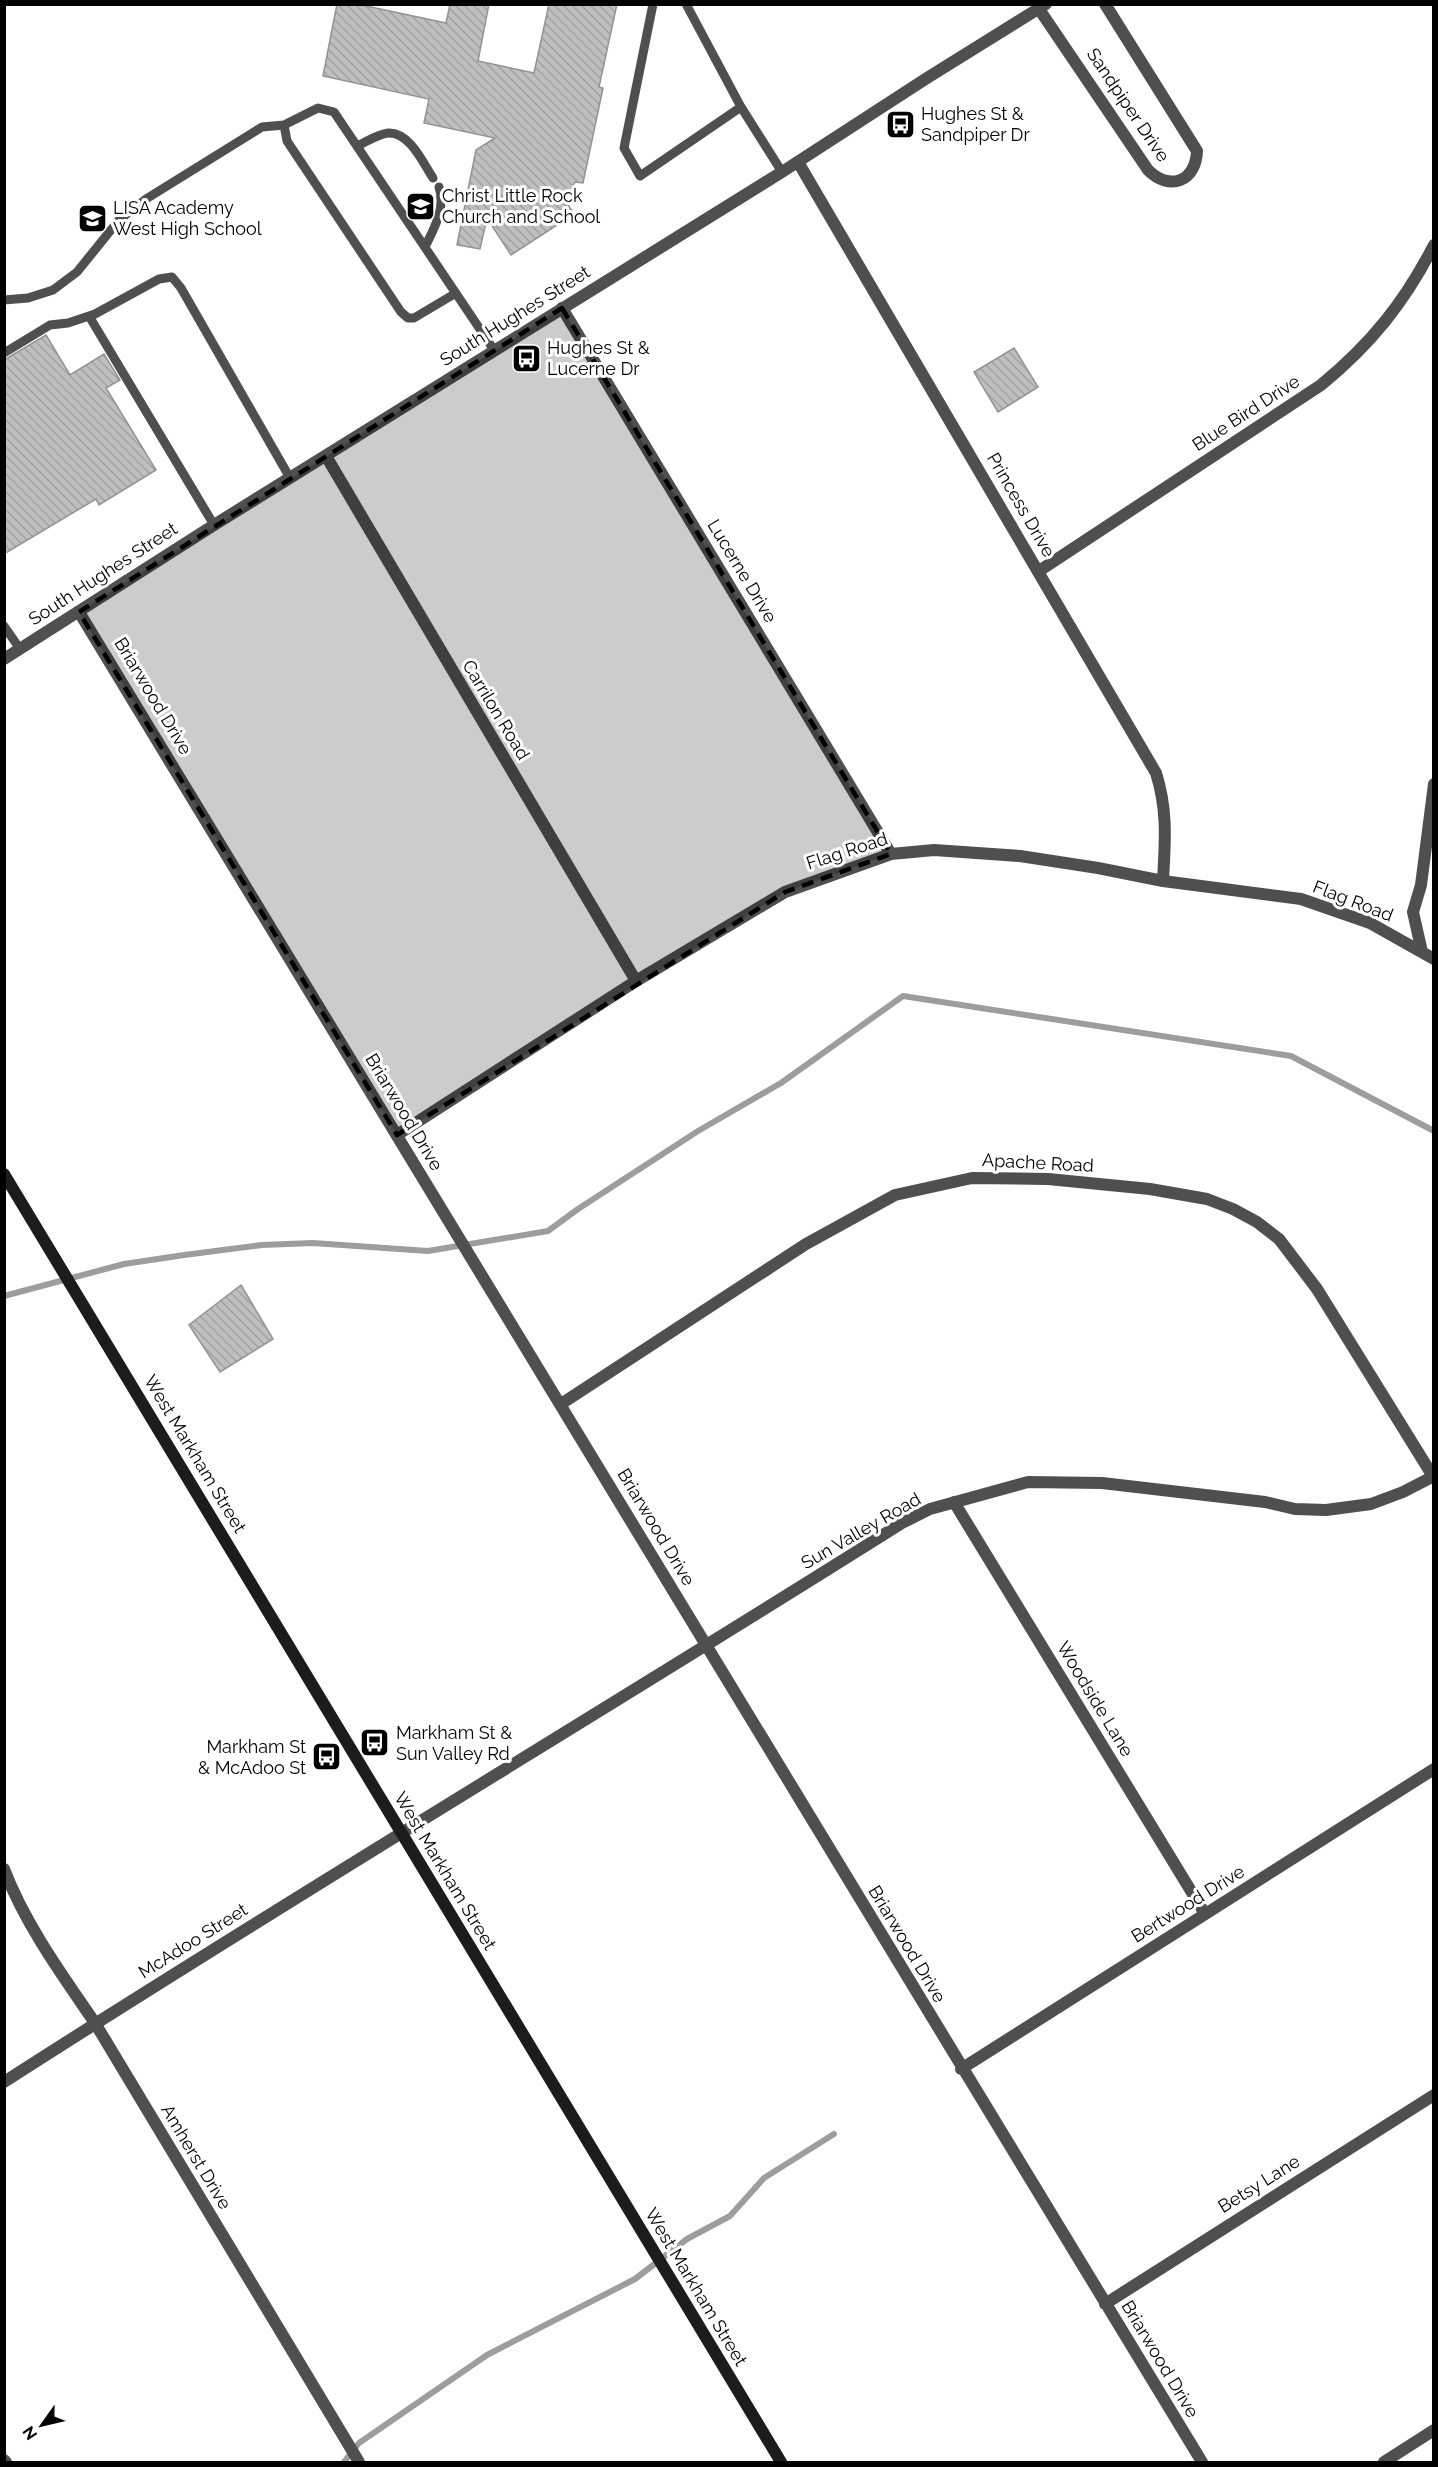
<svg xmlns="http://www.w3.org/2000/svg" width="1438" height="2467" font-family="Raleway,sans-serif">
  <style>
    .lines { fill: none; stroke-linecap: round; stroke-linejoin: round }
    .stream { stroke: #9d9d9d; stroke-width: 6 }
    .building { fill: url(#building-back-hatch); stroke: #939393; stroke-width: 1.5 }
    .service { stroke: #4f4f4f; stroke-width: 9 }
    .minor { stroke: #4f4f4f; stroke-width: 12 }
    .tertiary { stroke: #4f4f4f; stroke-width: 12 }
    .secondary { stroke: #1c1c1c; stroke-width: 12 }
    .marked { fill: #000; fill-opacity: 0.2; stroke: #000; stroke-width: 4.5; stroke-dasharray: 12 8; stroke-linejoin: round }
    .labels { text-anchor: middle; stroke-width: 6; stroke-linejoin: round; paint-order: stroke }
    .street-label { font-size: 18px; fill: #000; stroke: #fff }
    .poi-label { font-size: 18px; fill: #000; stroke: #fff; text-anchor: start }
  </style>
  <defs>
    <pattern id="building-back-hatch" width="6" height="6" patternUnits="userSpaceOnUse" patternTransform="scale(1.5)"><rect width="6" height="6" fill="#bfbfbf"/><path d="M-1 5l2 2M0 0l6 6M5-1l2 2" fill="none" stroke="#a2a2a2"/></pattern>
  </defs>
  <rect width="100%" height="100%" fill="#fff"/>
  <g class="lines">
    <path class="stream" d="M4 1296 124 1264 184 1255 262 1245 313 1243 428 1251 548 1231 578 1209 698 1131 781 1083 903 996 1291 1056 1434 1131
      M344 2462 359 2443 487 2355 635 2279 687 2239 730 2216 764 2178 834 2134"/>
  </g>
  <path class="building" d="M337 4H357L446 23 450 4H489L478 61 534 73 549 4H617L599 87 603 88 583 183 575 182 565 200 574 214 511 255 487 218 480 249 457 245 476 150 495 138 424 123 429 99 323 76Z
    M46 335 70 375 104 354 120 380 106 388 156 470 99 505 96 499 4 554V360Z
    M1014 348 1038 387 998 412 974 372Z
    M241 1285 273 1339 220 1372 189 1325Z"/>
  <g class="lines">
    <path class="service" d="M653 4 624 148 640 176 741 107
      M686 4 741 107 782 172
      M357 146C366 142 378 134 388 133 410 132 423 163 433 178
      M425 247C434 228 446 209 439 187
      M456 293 414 318H408L401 312 287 141 284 125 318 108 334 112 494 350
      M4 300 28 298 53 290 77 272 119 220 146 199 262 127 284 125
      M89 316 214 525
      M4 353 50 325 68 323 95 314 159 279 172 277 181 288 290 478
      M4 626 20 649"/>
    <path class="minor" d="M1039 9 1148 170C1170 192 1196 181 1197 151L1105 4
      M798 162 1156 773C1168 811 1165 842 1163 881
      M562 308 891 854
      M326 456 636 981
      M1039 571 1321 385C1371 344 1404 303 1434 245
      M79 612 1202 2462
      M1422 952 1413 912 1421 885 1434 784
      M397 1135 636 981 785 892 891 854 934 850 1020 856 1098 868 1163 881 1301 899 1370 923 1434 959
      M561 1404 806 1244 895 1195 972 1178 1048 1179 1150 1189 1207 1199 1233 1209 1257 1222 1279 1239 1317 1289 1434 1478
      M954 1502 1205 1914
      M4 1869C25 1924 62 1975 95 2023L359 2462
      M961 2069 1434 1769
      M4 2082C301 1891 604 1711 902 1523L930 1509 1028 1482 1102 1483 1265 1502 1295 1509 1326 1510 1371 1504 1403 1492 1434 1476
      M1105 2304 1434 2095
      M4 2460 6 2462
      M1384 2462 1434 2430"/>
    <path class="tertiary" d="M4 659 214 525 782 172 927 78 1046 4"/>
    <path class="secondary" d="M4 1174 781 2462"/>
  </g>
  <path class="marked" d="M562 308 891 854 785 892 397 1135 79 612Z"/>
  <defs>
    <symbol id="bus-square" viewBox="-11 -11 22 22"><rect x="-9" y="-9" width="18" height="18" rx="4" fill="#000" stroke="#fff"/><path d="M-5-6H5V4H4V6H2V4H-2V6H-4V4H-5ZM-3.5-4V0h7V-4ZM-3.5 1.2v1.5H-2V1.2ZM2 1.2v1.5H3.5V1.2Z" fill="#fff"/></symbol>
    <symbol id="school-square" viewBox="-11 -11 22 22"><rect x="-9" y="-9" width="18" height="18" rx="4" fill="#000" stroke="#fff"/><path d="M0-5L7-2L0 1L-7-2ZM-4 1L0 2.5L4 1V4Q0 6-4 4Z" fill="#fff"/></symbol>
  </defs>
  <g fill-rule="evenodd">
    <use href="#bus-square" x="884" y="108" width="33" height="33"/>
    <use href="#school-square" x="404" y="190" width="33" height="33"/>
    <use href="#school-square" x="76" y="202" width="33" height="33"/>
    <use href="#bus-square" x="510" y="342" width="33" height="33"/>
    <use href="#bus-square" x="358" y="1726" width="33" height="33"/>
    <use href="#bus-square" x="310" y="1740" width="33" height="33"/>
  </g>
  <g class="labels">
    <g class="street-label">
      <text transform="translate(1128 105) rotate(56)" y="6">Sandpiper Drive</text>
      <text transform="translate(515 316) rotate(-32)" y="6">South Hughes Street</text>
      <text transform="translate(1246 413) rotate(-33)" y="6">Blue Bird Drive</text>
      <text transform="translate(1021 505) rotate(60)" y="6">Princess Drive</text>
      <text transform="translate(742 571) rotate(59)" y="6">Lucerne Drive</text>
      <text transform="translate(103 574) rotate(-33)" y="6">South Hughes Street</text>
      <text transform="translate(153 696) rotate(59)" y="6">Briarwood Drive</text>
      <text transform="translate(496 710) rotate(59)" y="6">Carrilon Road</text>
      <text transform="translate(847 851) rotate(-18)" y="6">Flag Road</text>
      <text transform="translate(1353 901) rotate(21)" y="6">Flag Road</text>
      <text transform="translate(404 1112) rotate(59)" y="6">Briarwood Drive</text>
      <text transform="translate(1038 1163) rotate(3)" y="6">Apache Road</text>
      <text transform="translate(195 1454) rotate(59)" y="6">West Markham Street</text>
      <text transform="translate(656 1527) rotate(59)" y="6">Briarwood Drive</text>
      <text transform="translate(861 1531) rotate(-30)" y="6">Sun Valley Road</text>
      <text transform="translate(1095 1699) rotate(59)" y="6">Woodside Lane</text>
      <text transform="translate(445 1871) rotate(59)" y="6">West Markham Street</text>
      <text transform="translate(1188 1904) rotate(-32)" y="6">Bertwood Drive</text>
      <text transform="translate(193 1941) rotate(-32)" y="6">McAdoo Street</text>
      <text transform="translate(907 1944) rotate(59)" y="6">Briarwood Drive</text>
      <text transform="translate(196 2157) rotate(59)" y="6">Amherst Drive</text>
      <text transform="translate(1259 2184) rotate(-32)" y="6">Betsy Lane</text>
      <text transform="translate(696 2287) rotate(59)" y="6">West Markham Street</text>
      <text transform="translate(1160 2359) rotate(59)" y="6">Briarwood Drive</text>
    </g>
    <g class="poi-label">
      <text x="921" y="120">Hughes St &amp;<tspan x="921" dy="21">Sandpiper Dr</tspan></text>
      <text x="442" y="202">Christ Little Rock<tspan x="442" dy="21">Church and School</tspan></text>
      <text x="113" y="214">LISA Academy<tspan x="113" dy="21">West High School</tspan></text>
      <text x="547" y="354">Hughes St &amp;<tspan x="547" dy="21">Lucerne Dr</tspan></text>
      <text x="396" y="1739">Markham St &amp;<tspan x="396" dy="21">Sun Valley Rd</tspan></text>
      <text x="306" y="1753" text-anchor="end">Markham St<tspan x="306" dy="21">&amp; McAdoo St</tspan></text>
    </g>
  </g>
  <rect width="1438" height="2467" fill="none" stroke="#000000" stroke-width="12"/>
  <g transform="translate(42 2425) rotate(236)" stroke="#ffffff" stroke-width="4.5" paint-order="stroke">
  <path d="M0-4.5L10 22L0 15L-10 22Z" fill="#000000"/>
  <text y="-9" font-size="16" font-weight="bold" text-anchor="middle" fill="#000000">N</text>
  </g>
</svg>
